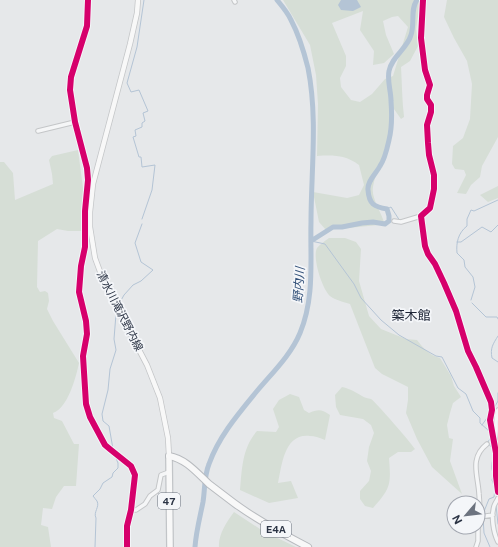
<svg xmlns="http://www.w3.org/2000/svg" width="498" height="547" font-family="'Public Sans','Noto Sans JP',sans-serif">
  <style>
    .green { fill: #d6ded6; fill-rule: evenodd }
    .water { fill: #b4c4d5 }
    .lines { fill: none; stroke-linecap: round; stroke-linejoin: round }
    .stream { stroke: #b4c4d5; stroke-width: 1 }
    .river { stroke: #b4c4d5; stroke-width: 5 }
    .street-casing { stroke: #c4c6c8; stroke-width: 5.5 }
    .secondary-casing { stroke: #c4c6c8; stroke-width: 6 }
    .primary-casing { stroke: #c2c5c8; stroke-width: 8 }
    .highway-casing { stroke: #b8bbbf; stroke-width: 8 }
    .street { stroke: #f5f6f7; stroke-width: 3.5 }
    .secondary { stroke: #f8f8f8; stroke-width: 4.5 }
    .primary { stroke: #f8f8f8; stroke-width: 5.5 }
    .highway { stroke: #f8f8f8; stroke-width: 6 }
    .cycleway-casing { stroke: #f4f6f9; stroke-width: 8 }
    .cycleway { stroke: #d6006c; stroke-width: 6 }
    .labels { text-anchor: middle; stroke-width: 3.5; stroke-linejoin: round; paint-order: stroke }
    .shield { fill: #f4f6f9; stroke: #676e7b; stroke-width: 1 }
    .shield-label { font-size: 10px; font-weight: bold; fill: #2b3445 }
    .street-label { font-size: 11px; fill: #2b3445; stroke: #f4f6f9 }
    .water-label { font-size: 12px; font-style: italic; fill: #34527a; stroke: #f4f6f9 }
    .quarter-label { font-size: 13px; fill: #1d2536; stroke: #f4f6f9 }
  </style>
  <rect width="100%" height="100%" fill="#e6e8ea"/>
  <path class="green" d="M283 0H419L420 4 416 29 418 46 410 61 401 67C402 84 402 100 404 117L401 119 389 102C390 116 391 130 389 143 386 158 375 171 373 187 371 198 381 212 384 222L379 225 326 230 319 222 313 192 347 198 359 195 364 185 359 165C345 155 334 155 317 156L318 104 316 75 310 45ZM363 11 360 30 374 51 373 65 384 63 394 54 386 35 383 21 392 17 398 16 408 27 393 76 385 79 372 94 360 102 351 100 341 87 340 78 346 66V56L332 23Z
    M447 0H498V137L482 166 480 177 471 185 466 194 457 193 466 175 464 170 455 169 452 164 453 146 463 138 470 119 472 84 467 61 454 38 444 17Z
    M78 150 83 188V231H68L57 229 38 241 37 287 40 292 45 291 48 293 49 301 47 309 53 321 79 363C76 377 68 408 53 413L54 418 62 421 74 444H79L76 486H64L56 497 52 509 43 508 41 525 48 527 51 547H0V162H4L13 173 15 200 53 184 52 174 49 160 52 156Z
    M498 186V198L488 202 480 195Z
    M329 238H345L356 242 361 249 359 281 369 316 381 329 406 339 417 340C424 349 429 355 440 358L451 376 454 386 461 397 453 403 450 413 447 425 449 438 453 439 450 461 462 494 432 467 417 439 406 413 408 400V387L382 374 375 368 350 304C344 302 335 300 330 296 322 289 312 257 317 248 320 244 325 241 329 238Z
    M342 387C351 389 355 392 362 396 365 398 368 398 371 399 375 401 412 444 415 449L411 452H398L389 458C391 484 391 488 373 508L365 506 360 499V491L369 481 371 471 367 461 369 447 374 433 371 425 363 419 340 415 336 407 335 395Z
    M290 394 299 397 304 410 309 413C318 409 322 409 330 415L325 440C320 438 315 436 310 436 284 433 282 465 278 483L291 481 298 498 269 503 240 490C242 469 242 448 257 431L276 432 279 427 273 409 279 400Z
    M234 512 263 531 296 547H219C218 535 227 521 234 512Z"/>
  <path class="water" d="M341 0H357L361 7 353 11 341 10 338 5Z"/>
  <g class="lines">
    <path class="stream" d="M387 209 391 207 400 221
      M142 219 152 190 155 165 142 167 141 157H139L133 137 136 136 135 130 142 127V123L145 121 143 113 148 111 139 90 131 92 127 83 137 47 144 0
      M311 241 325 244 354 284 361 298 381 320 399 335 413 343 436 356 442 357 458 388 466 394 473 411 480 418V423L488 430 491 437 488 442C489 446 491 446 493 449 496 455 492 459 492 465 491 472 495 472 492 480 495 487 495 491 494 497L489 499 483 514
      M457 242H461L482 227 491 232 498 225
      M471 300 475 287 473 277 465 267 464 260 457 253C456 243 458 233 467 226V219L471 210 474 211 498 200
      M472 303 486 317H497L498 319
      M119 304 124 295 133 285 141 281 153 270 141 262 135 243 142 224
      M498 336C493 344 490 348 492 358L498 362
      M494 408 498 401V393
      M482 425 487 418
      M113 449 109 426 103 421 102 414 108 390 110 369 116 350 114 339 116 314
      M496 505 498 524
      M483 517 484 533 490 547
      M95 547 96 518C93 512 100 507 97 501 96 499 94 498 93 496L100 489 103 483 112 477 113 473 118 468V463L115 456"/>
    <path class="river" d="M311 241 333 227H342L362 223 373 222 385 224 389 221V216L387 209C374 207 369 204 368 190 367 181 376 174 380 166 385 159 387 149 389 140 392 128 392 114 391 101 391 91 387 81 389 71 392 56 407 49 411 35 415 24 410 9 417 0
      M195 547C196 532 200 517 203 502 205 490 204 476 209 464 219 436 239 413 257 391 272 373 291 355 300 333 315 297 310 259 311 222 311 172 318 118 308 68 304 52 299 35 291 20 288 13 282 6 277 0"/>
    <defs>
      <path id="street" d="M88 0 87 26 71 77 70 90 75 122 87 168 88 180 85 211V247L81 266 79 292 86 321 87 334 83 356 86 404 90 417 105 445 111 450 131 466 135 475 131 510 127 526V547
        M234 0 235 2
        M423 0 421 38 425 70 430 85 427 95V99L431 105V112L427 125 428 143 429 155 434 175V189L430 208 421 216 425 246 428 254 435 264 444 283 456 311 468 351 476 367 491 402 492 410 490 420 496 453V476L498 492
        M38 131 75 122
        M394 221 401 222 421 216
        M495 440C498 430 494 420 498 410
        M498 498C497 501 495 503 494 506 491 517 493 532 498 542
        M131 510H136L145 504 150 496 158 490 161 475 169 472
        M479 517 493 515
        M478 526C480 516 480 504 479 494 478 475 469 458 487 444
        M476 547 478 541V527"/>
      <path id="secondary" d="M138 0 137 13 130 44 93 184 90 212V227L95 258 105 285 147 365 160 398 168 438 169 456"/>
      <path id="primary" d="M169 456 170 547"/>
      <path id="highway" d="M169 456C186 459 197 473 209 484 217 490 226 497 234 503 257 520 283 534 308 547"/>
    </defs>
    <use href="#street" class="street-casing"/>
    <use href="#secondary" class="secondary-casing"/>
    <use href="#primary" class="primary-casing"/>
    <use href="#highway" class="highway-casing"/>
    <use href="#street" class="street"/>
    <use href="#secondary" class="secondary"/>
    <use href="#primary" class="primary"/>
    <use href="#highway" class="highway"/>
    <defs>
      <path id="cycleway" d="M88 0 87 26 71 77 70 90 75 122 87 168 88 180 85 211V247L81 266 79 292 86 321 87 334 83 356 86 404 90 417 105 445 111 450 131 466 135 475 131 510 127 526V547
        M423 0 421 38 425 70 430 85 427 95V99L431 105V112L427 125 428 143 429 155 434 175V189L430 208 421 216 425 246 428 254 435 264 444 283 456 311 468 351 476 367 491 402 492 410 490 420 496 453V476L498 492"/>
    </defs>
    <use href="#cycleway" class="cycleway-casing"/>
    <use href="#cycleway" class="cycleway"/>
  </g>
  <g class="labels">
    <g class="shield">
      <rect x="158" y="493" width="22" height="16" rx="3"/>
      <rect x="261" y="521" width="30" height="16" rx="3"/>
    </g>
    <g class="shield-label">
      <text x="169" y="505">47</text>
      <text x="276" y="533">E4A</text>
    </g>
    <g class="street-label">
      <text transform="translate(120 311) rotate(63)" y="4">清水川滝沢野内線</text>
    </g>
    <g class="water-label">
      <text transform="translate(299 285) rotate(-86)" y="4">野内川</text>
    </g>
    <g class="quarter-label">
      <text x="411" y="320">築木館</text>
    </g>
  </g>
  <g transform="translate(466 515) rotate(242)"><circle r="19" fill="#f4f6f9" stroke="#a4a8b1"/>
  <path d="M0-3L7 15L0 10L-7 15Z" fill="#6c737f"/>
  <text y="-6" font-size="11" font-weight="bold" text-anchor="middle" fill="#2b3445">N</text>
  </g>
</svg>
